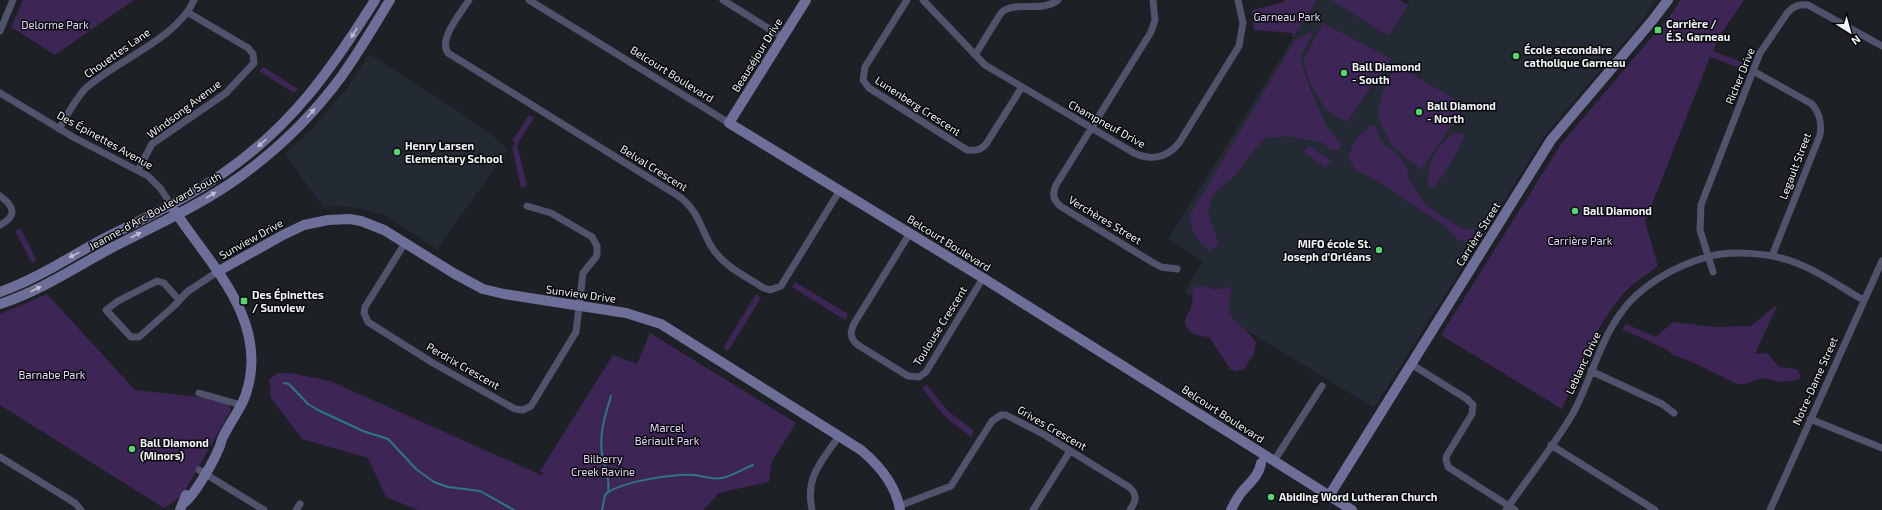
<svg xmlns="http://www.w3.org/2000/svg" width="1882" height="510" font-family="'Exo 2',sans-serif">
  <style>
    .built { fill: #232a34 }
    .green { fill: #3d2556 }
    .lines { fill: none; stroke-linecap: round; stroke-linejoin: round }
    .stream { stroke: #2d7686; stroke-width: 2 }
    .street { stroke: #51536d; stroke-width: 7 }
    .secondary { stroke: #6d6f98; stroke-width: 10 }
    .oneway { fill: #bcbed0 }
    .poi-dot { fill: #58d570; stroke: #080a0c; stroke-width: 1.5 }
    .labels { text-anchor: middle; stroke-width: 3; stroke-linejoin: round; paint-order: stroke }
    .park-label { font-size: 11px; fill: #e4d5f8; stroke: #080a0c }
    .poi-label { font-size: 11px; font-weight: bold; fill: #f0f3f6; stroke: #080a0c; text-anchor: start }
    .street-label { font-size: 11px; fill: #f0f3f6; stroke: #080a0c }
  </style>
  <rect width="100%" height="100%" fill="#1d2025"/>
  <path class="built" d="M1317 0H1331L1388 36 1410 0H1656L1642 21 1546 134 1374 408 1184 292 1203 261 1168 239Z
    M369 54 452 107 494 137 508 150 437 249 386 216 359 208 340 206 323 207 285 154 312 129 348 87Z"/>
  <path class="green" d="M23 0H134L55 55 11 27Z
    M1284 0H1317L1293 38 1292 33 1254 30 1252 10 1285 2Z
    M1331 0H1400L1408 5 1388 36Z
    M1680 0H1744C1733 18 1720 32 1713 51L1744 63 1742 69 1710 57 1645 222 1658 266C1650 273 1639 279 1631 286 1597 319 1581 367 1562 409L1441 335 1561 144 1673 12Z
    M1323 23 1391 59 1347 122 1326 110 1311 85 1303 61Z
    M1313 31 1300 59 1311 91 1327 127 1342 144 1339 150H1331L1324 143 1288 136 1266 138 1261 142 1234 176 1212 196 1208 214 1219 244 1210 251C1197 241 1190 232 1190 215L1295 40Z
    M1396 65 1465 105 1421 170 1391 145 1379 120V105L1385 85Z
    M264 67 298 89 294 93 259 71Z
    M529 115 534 118 517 145 527 186 521 188 512 147 515 143 512 141Z
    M1370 126H1376L1381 141 1399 156 1407 168 1409 179 1425 205 1465 230 1473 228 1477 237 1468 243 1458 240 1445 226 1399 196 1391 189 1355 169 1348 157 1355 140Z
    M1456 133H1461L1464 136C1463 145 1439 184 1432 188L1430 187 1427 179C1430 173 1429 167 1431 161 1436 150 1445 137 1456 133Z
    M1309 145 1331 160 1326 168 1304 152Z
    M21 229 37 261 32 263 15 231Z
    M795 282 848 314 845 320 792 287Z
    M1203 286 1215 290 1226 287 1232 288C1221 322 1239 318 1256 342L1254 355 1250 359 1247 365 1243 370 1236 371 1230 369 1209 337C1201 337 1184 333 1185 321 1186 315 1191 310 1192 304 1193 300 1192 295 1192 291L1196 287Z
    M47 294 135 390 226 400 231 410 182 496 164 508 0 405V314Z
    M756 294 761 298 728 351 723 348Z
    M1778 304 1755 354 1767 353 1779 367 1797 369 1801 376 1797 380 1781 382 1762 378 1745 384H1737L1692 362 1673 355 1666 349 1622 329 1626 324 1656 337 1673 322 1714 327 1751 326Z
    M650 333 796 423 772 461 769 482 719 493 703 510H418L386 497 368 458 302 439 271 398 269 380 277 373H290L330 381 541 475 543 473 540 471 613 355 637 364Z
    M927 385 948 411 974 431 971 437 944 416 922 388Z"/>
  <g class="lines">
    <path class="stream" d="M284 383 289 384 308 404 318 410 363 431 388 439 416 469 434 482 448 487 480 491 514 510
      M608 492C610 479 605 468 602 455 599 433 605 416 611 396
      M602 510 605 495C619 481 675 474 694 475 704 476 711 480 722 478 732 476 743 469 753 465"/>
    <path class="street" d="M469 0C461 13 438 39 448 53L680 197C699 212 700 227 711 246 723 266 745 276 764 288L770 290 781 286 840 190
      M529 0 729 123
      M723 0 782 37
      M907 0 865 67 863 80 869 88 967 150C976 151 981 150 986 144L1022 87
      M923 0 985 65 1134 153C1151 161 1167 158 1179 143L1239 46 1243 23 1238 0
      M1153 0 1155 20 1151 32 1056 185C1052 194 1053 199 1060 206L1152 262 1161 267 1177 269
      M0 31 13 0
      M975 55 1001 13C1014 0 1042 13 1058 0
      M1753 71 1812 104C1820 114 1822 123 1820 135L1772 256
      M0 93 73 137 148 176 161 189 171 205
      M59 129C67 116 75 99 86 88 117 60 177 39 194 0
      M138 170 152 144 226 93 254 63 253 54 248 48 187 12
      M0 196C14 206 18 216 0 225
      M910 233 855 322C850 331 849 338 858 345L908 376 919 377 926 372 983 278
      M405 243 365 307 364 313 368 322 433 363 515 409 523 410 531 406 576 332 583 273 596 257 597 254V246L592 237 551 213 527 206
      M1713 272 1700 230 1701 205 1760 53 1788 12C1794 6 1799 4 1808 5L1882 46
      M179 300 164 283 157 281 118 301 106 310 131 337H139L174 306 187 292 217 272
      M1411 364 1467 399 1473 405 1472 414 1447 455 1446 459 1448 467 1515 510
      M1591 371 1662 404 1674 413
      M199 393 241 405
      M1810 419 1882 448
      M1551 445 1655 510
      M0 457 75 503 81 510
      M1274 461 1322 386
      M199 470 264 510
      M899 506 951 486 992 421 1001 415H1006L1043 434 1129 487C1138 495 1136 501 1130 510
      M296 510 300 504
      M812 510C805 476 821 463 839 436
      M1033 510 1070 451
      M1506 510C1527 479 1553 447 1572 415 1590 383 1598 345 1620 314 1639 286 1675 266 1707 257 1731 250 1768 253 1791 261 1817 270 1839 286 1863 300
      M1770 510 1882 261"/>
    <path class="secondary" d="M806 0 729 123 983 278 1352 510
      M174 210C211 266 270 321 246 394 241 409 230 422 223 437 221 440 221 445 219 448 214 461 195 494 185 502
      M217 272 283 235 304 225 328 220 350 219 361 221 384 230 455 274 483 289 504 294 626 313 661 324 861 450C879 465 896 486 900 510
      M0 292C37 279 71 256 105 238 145 218 186 199 222 174 291 127 331 70 375 0
      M0 304C40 291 76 267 113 247 152 227 192 209 228 185 271 156 310 119 341 77 359 52 374 26 390 0
      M1329 496 1551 140 1652 21 1668 0
      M180 510 186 495
      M1231 510C1234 504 1237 498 1241 493 1249 483 1259 476 1261 463"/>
  </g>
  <defs><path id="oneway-solid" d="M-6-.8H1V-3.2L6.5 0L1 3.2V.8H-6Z"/></defs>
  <g class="oneway">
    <use href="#oneway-solid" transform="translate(354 33) rotate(122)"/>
    <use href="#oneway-solid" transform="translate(311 113) rotate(-49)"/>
    <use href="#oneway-solid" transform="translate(262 143) rotate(139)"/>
    <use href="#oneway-solid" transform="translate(211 195) rotate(-30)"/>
    <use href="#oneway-solid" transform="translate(136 235) rotate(-28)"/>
    <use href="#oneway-solid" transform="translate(74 255) rotate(152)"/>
    <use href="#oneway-solid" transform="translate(36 289) rotate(-28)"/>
  </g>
  <g class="poi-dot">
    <rect x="1654" y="26" width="8" height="8" rx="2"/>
    <circle cx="1516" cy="56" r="4"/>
    <circle cx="1344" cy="73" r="4"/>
    <circle cx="1419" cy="112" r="4"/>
    <circle cx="397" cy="152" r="4"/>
    <circle cx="1575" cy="211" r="4"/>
    <circle cx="1379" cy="250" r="4"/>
    <rect x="240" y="297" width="8" height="8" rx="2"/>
    <circle cx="132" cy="449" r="4"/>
    <circle cx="1271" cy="497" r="4"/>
  </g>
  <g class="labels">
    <g class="park-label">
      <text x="1287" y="21">Garneau Park</text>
      <text x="55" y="29">Delorme Park</text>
      <text x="1580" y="245">Carrière Park</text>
      <text x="52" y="379">Barnabe Park</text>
      <text x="667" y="432">Marcel<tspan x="667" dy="13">Bériault Park</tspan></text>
      <text x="603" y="463">Bilberry<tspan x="603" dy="13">Creek Ravine</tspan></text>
    </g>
    <g class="poi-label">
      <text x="1666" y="28">Carrière /<tspan x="1666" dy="13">É.S. Garneau</tspan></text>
      <text x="1524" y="54">École secondaire<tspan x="1524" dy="13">catholique Garneau</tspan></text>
      <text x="1352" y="71">Ball Diamond<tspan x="1352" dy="13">- South</tspan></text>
      <text x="1427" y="110">Ball Diamond<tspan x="1427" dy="13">- North</tspan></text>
      <text x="405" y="150">Henry Larsen<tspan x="405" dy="13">Elementary School</tspan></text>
      <text x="1583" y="215">Ball Diamond</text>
      <text x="1371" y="248" text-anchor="end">MIFO école St.<tspan x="1371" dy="13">Joseph d'Orléans</tspan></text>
      <text x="252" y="299">Des Épinettes<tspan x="252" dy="13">/ Sunview</tspan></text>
      <text x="140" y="447">Ball Diamond<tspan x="140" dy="13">(Minors)</tspan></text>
      <text x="1279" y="501">Abiding Word Lutheran Church</text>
    </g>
    <g class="street-label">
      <text transform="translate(117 53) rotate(-35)" y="4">Chouettes Lane</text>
      <text transform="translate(757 55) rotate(-58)" y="4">Beauséjour Drive</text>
      <text transform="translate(672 74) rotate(32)" y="4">Belcourt Boulevard</text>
      <text transform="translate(1740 76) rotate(-68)" y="4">Richer Drive</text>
      <text transform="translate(918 106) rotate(33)" y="4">Lunenberg Crescent</text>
      <text transform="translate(184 109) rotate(-37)" y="4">Windsong Avenue</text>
      <text transform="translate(1107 124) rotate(29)" y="4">Champneuf Drive</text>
      <text transform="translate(105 140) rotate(29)" y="4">Des Épinettes Avenue</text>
      <text transform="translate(1795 166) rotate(-69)" y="4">Legault Street</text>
      <text transform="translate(654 168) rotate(32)" y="4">Belval Crescent</text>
      <text transform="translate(155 211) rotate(-29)" y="4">Jeanne-d'Arc Boulevard South</text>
      <text transform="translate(1105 220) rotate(31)" y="4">Verchères Street</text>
      <text transform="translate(1478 234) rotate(-58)" y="4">Carrière Street</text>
      <text transform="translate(251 239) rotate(-29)" y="4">Sunview Drive</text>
      <text transform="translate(949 243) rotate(32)" y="4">Belcourt Boulevard</text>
      <text transform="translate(581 294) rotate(8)" y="4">Sunview Drive</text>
      <text transform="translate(940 326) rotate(-58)" y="4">Toulouse Crescent</text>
      <text transform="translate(1583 363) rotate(-65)" y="4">Leblanc Drive</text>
      <text transform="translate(463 366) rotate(30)" y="4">Perdrix Crescent</text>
      <text transform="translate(1815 381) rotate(-66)" y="4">Notre-Dame Street</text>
      <text transform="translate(1223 414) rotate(33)" y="4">Belcourt Boulevard</text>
      <text transform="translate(1052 428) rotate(30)" y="4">Grives Crescent</text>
    </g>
  </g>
  <g transform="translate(1850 32) rotate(143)" stroke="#080a0c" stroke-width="3" paint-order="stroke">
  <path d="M0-3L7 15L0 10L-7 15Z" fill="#f0f3f6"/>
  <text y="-6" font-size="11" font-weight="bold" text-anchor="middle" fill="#f0f3f6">N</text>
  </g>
</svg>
